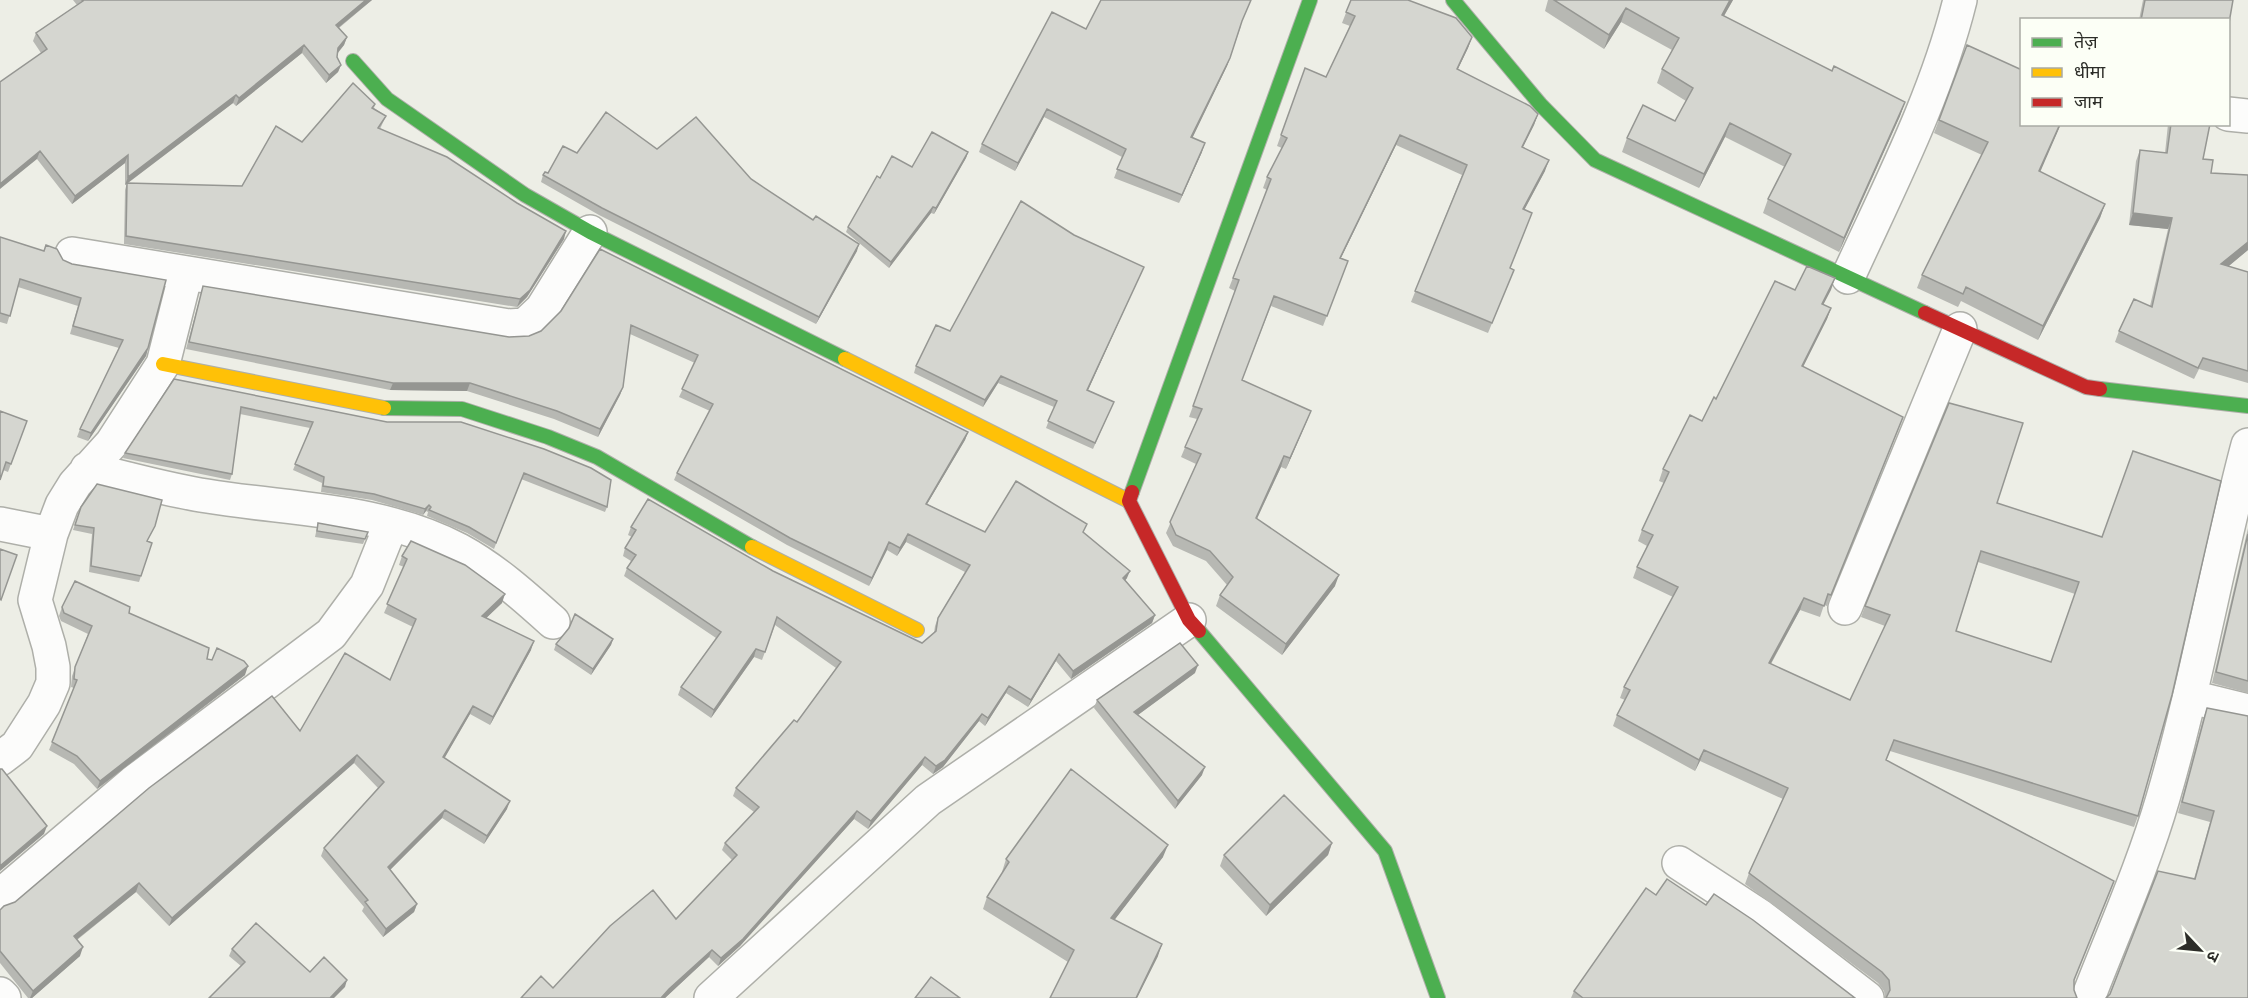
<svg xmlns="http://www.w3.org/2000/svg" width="2248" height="998" font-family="Signika,'Noto Sans Devanagari',sans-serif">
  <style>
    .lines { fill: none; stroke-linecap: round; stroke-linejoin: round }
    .street-casing { stroke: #aeafa9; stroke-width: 36 }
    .fast-casing { stroke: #aeafa9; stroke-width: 16 }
    .slow-casing { stroke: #aeafa9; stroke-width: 16 }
    .jam-casing { stroke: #aeafa9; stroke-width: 16 }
    .street { stroke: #fcfcfb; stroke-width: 33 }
    .fast { stroke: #4caf50; stroke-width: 14 }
    .slow { stroke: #ffc107; stroke-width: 14 }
    .jam { stroke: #c62828; stroke-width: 14 }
    .wall { fill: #b7b8b3; fill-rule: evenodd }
    .shaded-wall { fill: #959692 }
    .building { fill: #d5d6d0; stroke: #959692; stroke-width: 1.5; fill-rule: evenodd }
  </style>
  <rect width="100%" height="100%" fill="#edeee6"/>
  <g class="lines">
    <defs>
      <path id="street" d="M2228 114 2248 116
        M72 254 509 326 525 325 542 309 590 232
        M1848 277C1889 187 1936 97 1960 0
        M87 469C127 478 167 490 207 496 292 510 381 509 459 550 494 569 524 596 553 622
        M0 524 51 534
        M1845 608 1960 329
        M2191 697 2248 711
        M0 759 17 746 44 704 53 683V667L49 646 35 600 51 534 62 505 75 484 112 443 163 364 186 273
        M1679 863 1760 916 1867 998
        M0 896 134 782 331 634 367 585 391 525
        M0 994 4 998
        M711 998 928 800 1189 620
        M2088 998C2114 931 2143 867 2163 798 2197 682 2217 562 2248 445"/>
      <path id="fast" d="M1453 0 1540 104 1595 160 1925 313
        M353 61 387 99 525 195 590 232 845 359
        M2100 389 2248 406
        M384 408 462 409 548 437 597 457 752 547
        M1132 492 1310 0
        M1199 631 1385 851 1438 998"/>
      <path id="slow" d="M845 359 1129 501
        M163 364 384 408
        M752 547 917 630"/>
      <path id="jam" d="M1925 313 2086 387 2100 389
        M1132 492 1129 501 1189 620 1199 631"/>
    </defs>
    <use href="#street" class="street-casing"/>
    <use href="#fast" class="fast-casing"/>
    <use href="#slow" class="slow-casing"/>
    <use href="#jam" class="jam-casing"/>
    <use href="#street" class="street"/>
    <use href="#fast" class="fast"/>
    <use href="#slow" class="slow"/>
    <use href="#jam" class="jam"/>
  </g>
  <path class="wall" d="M73 0H372L339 28 347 37 344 45 338 53 337 57 341 65 338 72 326 83 302 53 236 106 233 103 128 183 242 186 302 142 375 104 374 108 386 116 380 129 564 239 527 297 517 307 124 244 125 190 127 183 125 185V163L72 204 37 159 41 53 33 41 36 33 77 5Z
    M1351 0 1472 37 1468 48 1458 69 1538 114 1534 125 1523 147 1545 171 1524 210 1510 268 1514 270 1488 333 1411 302 1462 175 1396 145 1341 258 1348 261 1323 326 1271 306 1242 380 1311 411 1286 469 1281 467 1257 519 1335 586 1282 655 1216 606 1220 595 1227 585 1206 561 1173 546 1166 533 1196 464 1181 457 1197 419 1189 417 1235 291 1229 288 1267 190 1263 188 1267 177 1282 148 1277 146 1305 68 1326 77 1350 26 1342 23Z
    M1548 0H1733L1724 16 1832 71 1905 102 1900 116 1839 252 1763 213 1768 199 1785 167 1725 137 1699 188 1622 152 1627 138 1675 121 1686 101 1657 83 1662 69 1672 50 1621 22 1604 49 1545 11Z
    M2143 0H2233L2229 20H2139Z
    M1241 26 1227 66 1192 138 1202 152 1179 203 1114 178 1122 157 1044 117 1015 171 979 152 982 144 1086 29Z
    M1967 45 2040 172 2105 204 2100 218 2038 340 1961 301 1958 307 1917 288 1922 275 1982 155 1934 133Z
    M2168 124H2210L2203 159 2211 173 2248 175V250L2228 266 2248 272V383L2199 369 2194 379 2115 342 2119 331 2150 306 2168 229 2129 225 2136 161 2140 150 2165 153Z
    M657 149 751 179 857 251 816 324 599 215 541 182 543 175 548 173 577 153Z
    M968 152 966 158 934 214 931 213 889 268 846 232 848 227 880 178 912 167Z
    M1074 235 1141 273 1088 390 1114 402 1093 449 1046 428 1054 407 998 383 983 407 914 373 916 366 950 331Z
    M0 237 63 260 148 348 146 356 88 441 77 437 80 429 119 348 70 334 78 306 18 287 7 324 0 322Z
    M600 249 968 432 965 440 927 504 985 532 1084 533 1127 578 1125 580 1155 615 1152 623 1071 679 1056 661 1028 707 1006 693 985 726 979 721 943 767 933 774 922 765 868 829 854 819 740 946 718 966 709 957 665 998 553 988 676 919 732 860 722 850 725 843 754 812 733 796 736 788 797 722 836 668 775 625 762 660 754 657 711 718 678 695 681 687 716 638 624 576 627 568 631 561 623 556 625 548 632 537 628 535 631 527 773 571 922 643 934 633 935 626 938 618 965 572 906 542 897 556 887 550 869 586 787 545 674 480 677 473 710 411 679 397 695 363 630 334 623 387 620 395 598 437 554 419 467 391 390 390 186 349 203 286 509 337 529 336 541 331 561 311Z
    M1835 278 1823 304 1831 308 1827 319 1803 367 1903 417 1827 606 1824 605 1820 617 1800 610 1771 664 1850 700 1885 626 1861 617 1865 606 1997 503 2102 537 2138 816 2134 827 1890 751 1886 760 2074 982V990L2077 998H1885L1884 991 1878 983 1745 884 1749 873 1783 799 1700 761 1695 771 1613 726 1617 715 1625 700 1620 698 1624 687 1673 597 1633 578 1637 567 1647 546 1638 541 1642 530 1664 483 1659 481 1663 469 1702 421 1716 399 1795 290ZM1978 562 2075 594 2051 662 1956 631Z
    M174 379 387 422H461L607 507 605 512 521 479 494 549 467 533 427 516 428 512 426 511 423 515 372 500 321 492 322 483 293 470 310 428 240 414 232 474 230 480 123 458 125 453Z
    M0 411 27 421 8 472 3 470Z
    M81 507 155 526 147 541 152 543 139 582 89 572 92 534 73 530Z
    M318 523 368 532 363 544 315 537Z
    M2248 528V693L2212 683Z
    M402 556 502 603 486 618 531 650 490 725 470 714 444 758 507 809 484 844 442 818 390 870 417 904 414 912 383 937 362 911 364 907 321 856 324 848 378 788 354 763 169 926 136 892 77 940 80 956 32 998H28L0 963V910L15 902 300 731 390 680 413 627 384 613 404 567 399 565Z
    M62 607 129 613 207 659 245 675 97 789 74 764 49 750 74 688 71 687 72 676 88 634 61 621 59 616Z
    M613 639 611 645 591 675 554 650 556 644Z
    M1195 673 1138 715 1202 775 1175 809 1094 708 1097 700Z
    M2207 708 2248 998 2194 879 2210 822 2178 813 2203 719Z
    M1332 843 1328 855 1266 916 1220 866 1224 855Z
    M1163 857 1114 920 1158 956 1137 998H1050L1068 962 983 909 987 897 1003 872H1002L1006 859Z
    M1656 895 1706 905 1855 998H1571L1574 991Z
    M232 949 310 972 345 987 241 966 229 956Z"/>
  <path class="shaded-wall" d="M366 0H372L333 32 336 25Z
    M1730 0H1733L1717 28 1722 15Z
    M1626 8 1621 22 1604 49 1609 35Z
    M347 37 344 45 335 56 338 48Z
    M1472 37 1468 48 1453 79 1457 69Z
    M304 45 302 53 236 106 239 98Z
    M1230 58 1227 66 1189 145 1191 137Z
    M341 65 338 72 326 83 329 75Z
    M236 95 233 103 125 185 128 177Z
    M1905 102 1900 116 1839 252 1844 238Z
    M1047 109 1044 117 1015 171 1018 163Z
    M1538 114 1534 125 1518 157 1522 147Z
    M1730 123 1725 137 1699 188 1704 174Z
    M2060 124H2061L2035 184 2039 171Z
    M1400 135 1396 145 1336 268 1340 258Z
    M1205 143 1202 152 1179 203 1182 195Z
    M40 151 37 159 0 189V184Z
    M968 152 966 158 934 214 936 208Z
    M128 155 125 163 72 204 75 196Z
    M1549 160 1545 171 1519 220 1523 209Z
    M2105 204 2100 218 2038 340 2043 326Z
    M933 207 931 213 889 268 891 262Z
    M2133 213 2172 218 2168 229 2129 225Z
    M566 231 564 239 527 297 517 307 520 299Z
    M2248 242V250L2217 276 2221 264Z
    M859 244 857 251 816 324 819 317Z
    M1144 267 1141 273 1085 397 1087 390Z
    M1835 278 1831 290 1818 315 1822 304Z
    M1831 308 1827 319 1798 377 1802 366Z
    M148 348 146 356 88 441 91 433Z
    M1001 376 998 383 983 407 985 400Z
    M393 383H470L467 391 390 390Z
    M623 387 620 395 598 437 600 429Z
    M1311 411 1307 421 1286 469 1290 458Z
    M968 432 965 440 923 511 926 504Z
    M1284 456 1281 467 1252 529 1256 518Z
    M429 505 426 511 423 515 425 509Z
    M908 534 906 542 897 556 900 548Z
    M889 542 887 550 869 586 872 578Z
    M1130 571 1127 578 1121 586 1123 578Z
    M1339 575 1335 586 1282 655 1286 644Z
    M505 594 502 603 479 625 482 616Z
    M1804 598 1800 610 1765 674 1769 663Z
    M1155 615 1152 623 1071 679 1073 671Z
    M613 639 611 645 591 675 593 669Z
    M534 641 531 650 490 725 493 717Z
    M756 649 754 657 711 718 714 710Z
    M1059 654 1056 661 1028 707 1031 700Z
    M1198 665 1195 673 1131 720 1134 712Z
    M248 666 245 675 97 789 100 781Z
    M1009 686 1006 693 985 726 988 718Z
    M473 706 470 714 440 766 443 757Z
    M982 714 979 721 943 767 933 774 936 766Z
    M1704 750 1700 761 1695 771 1699 760Z
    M357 755 354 763 169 926 172 918Z
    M925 757 922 765 868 829 871 821Z
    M1205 767 1202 775 1175 809 1178 801Z
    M510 801 507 809 484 844 487 836Z
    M445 810 442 818 385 875 388 867Z
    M857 811 854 819 740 946 718 966 721 958Z
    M47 826 44 834 0 871V866Z
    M1332 843 1328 855 1266 916 1270 905Z
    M1168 845 1163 857 1106 931 1111 918Z
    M139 883 136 892 71 944 74 936Z
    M417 904 414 912 383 937 386 929Z
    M1162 944 1158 956 1137 998H1136Z
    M83 947 80 956 32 998H30L33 991Z
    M712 950 709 957 665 998H661L669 989Z
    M347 980 345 987 334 998H330Z"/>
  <path class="building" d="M82 0H366L336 25 347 37 338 48 337 57 341 65 329 75 304 45 239 98 236 95 128 177V155L75 196 40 151 0 184V82L47 49 36 33 83 1Z
    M1101 0H1251L1242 21 1230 58 1191 137 1205 143 1182 195 1117 169 1126 149 1047 109 1018 163 982 144 1052 12 1086 29Z
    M1351 0H1408L1456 18 1472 37 1457 69 1530 106 1538 114 1522 147 1549 160 1523 209 1532 213 1510 268 1514 270 1492 323 1415 291 1467 165 1400 135 1340 258 1348 261 1327 316 1274 296 1242 380 1311 411 1290 458 1284 456 1256 518 1339 575 1286 644 1220 595 1233 577 1210 551 1176 535 1170 522 1201 454 1185 447 1202 409 1193 406 1239 280 1233 278 1271 179 1267 177 1287 138 1281 135 1305 68 1326 77 1355 16 1346 12Z
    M1554 0H1730L1722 15 1832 71 1834 66 1905 102 1844 238 1768 199 1791 154 1730 123 1704 174 1627 138 1643 105 1675 121 1693 88 1662 69 1679 38 1626 8 1609 35Z
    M2145 0H2233L2229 23V20H2141Z
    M1967 45 2022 70V124H2060L2039 171 2105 204 2043 326 1966 287 1963 294 1922 275 1988 142 1939 120Z
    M353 83 375 104 372 108 386 116 378 128 447 157 517 203 566 231 530 290 520 299 126 236 127 183 242 186 276 126 302 142Z
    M606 112 657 149 696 117 751 179 813 220 816 216 859 244 819 317 602 208 543 175 545 172 548 173 563 146 577 153Z
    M2171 124H2210L2203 159 2213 160 2211 173 2248 175V242L2221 264 2248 272V371L2203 358 2198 368 2119 331 2134 299 2152 307 2172 218 2133 213 2140 150 2167 153Z
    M932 132 968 152 936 208 933 207 891 262 848 227 877 176 880 178 892 156 912 167Z
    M1021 201 1074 235 1144 267 1087 390 1114 402 1095 443 1048 421 1057 401 1001 376 985 400 916 366 936 325 950 331Z
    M0 237 44 251 46 245 57 249 63 260 72 264 166 280 148 348 91 433 80 429 123 340 73 326 81 298 20 279 10 316 0 313Z
    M600 249 968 432 926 504 985 532 1016 481 1087 524 1083 532 1130 571 1123 578 1155 615 1073 671 1059 654 1031 700 1009 686 988 718 982 714 945 760 936 766 925 757 871 821 857 811 743 939 721 958 712 950 669 989 661 998H521L541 976 553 988 610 926 653 890 676 919 737 855 725 843 759 807 736 788 794 720 797 722 841 662 777 617 765 652 756 649 714 710 681 687 721 632 627 568 636 555 625 548 636 530 631 527 648 499 773 571 922 643 936 631 938 618 970 565 908 534 900 548 889 542 872 578 790 538 677 473 713 404 682 389 698 355 631 325 623 387 600 429 557 411 470 383H393L189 342 203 286 509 337 529 336 541 331 561 311Z
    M1807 266 1835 278 1822 304 1831 308 1802 366 1903 417 1831 595 1828 594 1824 606 1804 598 1769 663 1850 700 1890 615 1865 606 1949 403 2023 423 1997 503 2102 537 2133 451 2221 481 2172 695 2138 816 1894 740 1886 760 2114 881 2074 980V990L2077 998H1886L1890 990 1889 980 1882 972 1749 873 1788 788 1704 750 1699 760 1617 715 1630 690 1624 687 1678 587 1637 567 1653 535 1642 530 1669 472 1663 469 1690 415 1702 421 1714 397 1716 399 1775 281 1795 290ZM1981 551 2079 582 2051 662 1956 631Z
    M174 379 387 422H461L544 449 591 468 611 480 607 507 524 473 496 543 469 527 429 510 431 507 429 505 425 509 374 494 323 486 324 477 295 464 313 422 241 407 232 474 125 453Z
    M0 411 27 421 11 464 6 462 0 480Z
    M97 484 162 500 155 526 147 541 152 543 141 576 91 566 94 528 75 525 81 507Z
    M318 523 368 532 365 539 317 531Z
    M2248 534V681L2216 672Z
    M411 541 465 565 505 594 482 616 534 641 493 717 473 706 443 757 510 801 487 836 445 810 388 867 417 904 386 929 365 902 368 900 324 848 384 782 357 755 172 918 139 883 74 936 83 947 33 991 0 951V910L4 906 15 902 149 788 272 696 300 731 345 653 390 680 416 619 387 604 407 559 402 556Z
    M0 549 17 555 1 600 0 599Z
    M75 581 130 607 129 613 209 648 207 659 212 660 217 648 244 661 248 666 100 781 77 756 52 742 77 680 74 679 75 667 92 626 64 613 62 607Z
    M575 614 613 639 593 669 556 644 569 628Z
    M1180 643 1198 665 1134 712 1205 767 1178 801 1097 700Z
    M2207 708 2248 716V998H2106L2110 994 2158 871 2195 879 2214 811 2182 802Z
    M0 769H2L47 826 0 866Z
    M1071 769 1168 845 1111 918 1162 944 1136 998H1050L1074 950 987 897 1009 862 1006 859Z
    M1284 795 1332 843 1270 905 1224 855Z
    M1667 879 1706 905 1714 894 1753 920 1855 998H1583L1574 991 1646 888 1656 895Z
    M256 923 310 972 324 957 347 980 330 998H209L245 962 232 949Z
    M931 977 960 998H915Z"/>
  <rect x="2020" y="18" width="210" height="108" fill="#fcfff6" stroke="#a9aba4" stroke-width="1.5"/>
  <rect x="2032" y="38" width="30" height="9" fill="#4caf50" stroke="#a9aba4" stroke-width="1.5"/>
  <text x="2074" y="48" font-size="18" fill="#2c2d28">तेज़</text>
  <rect x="2032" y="68" width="30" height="9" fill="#ffc107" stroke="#a9aba4" stroke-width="1.5"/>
  <text x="2074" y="78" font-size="18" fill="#2c2d28">धीमा</text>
  <rect x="2032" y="98" width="30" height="9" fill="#c62828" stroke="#a9aba4" stroke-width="1.5"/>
  <text x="2074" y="108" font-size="18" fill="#2c2d28">जाम</text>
  <g transform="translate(2200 950) rotate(116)" stroke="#fcfff6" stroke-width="4.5" paint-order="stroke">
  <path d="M0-4.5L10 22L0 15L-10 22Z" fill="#2c2d28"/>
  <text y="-9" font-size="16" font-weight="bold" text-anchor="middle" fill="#2c2d28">उ</text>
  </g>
</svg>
